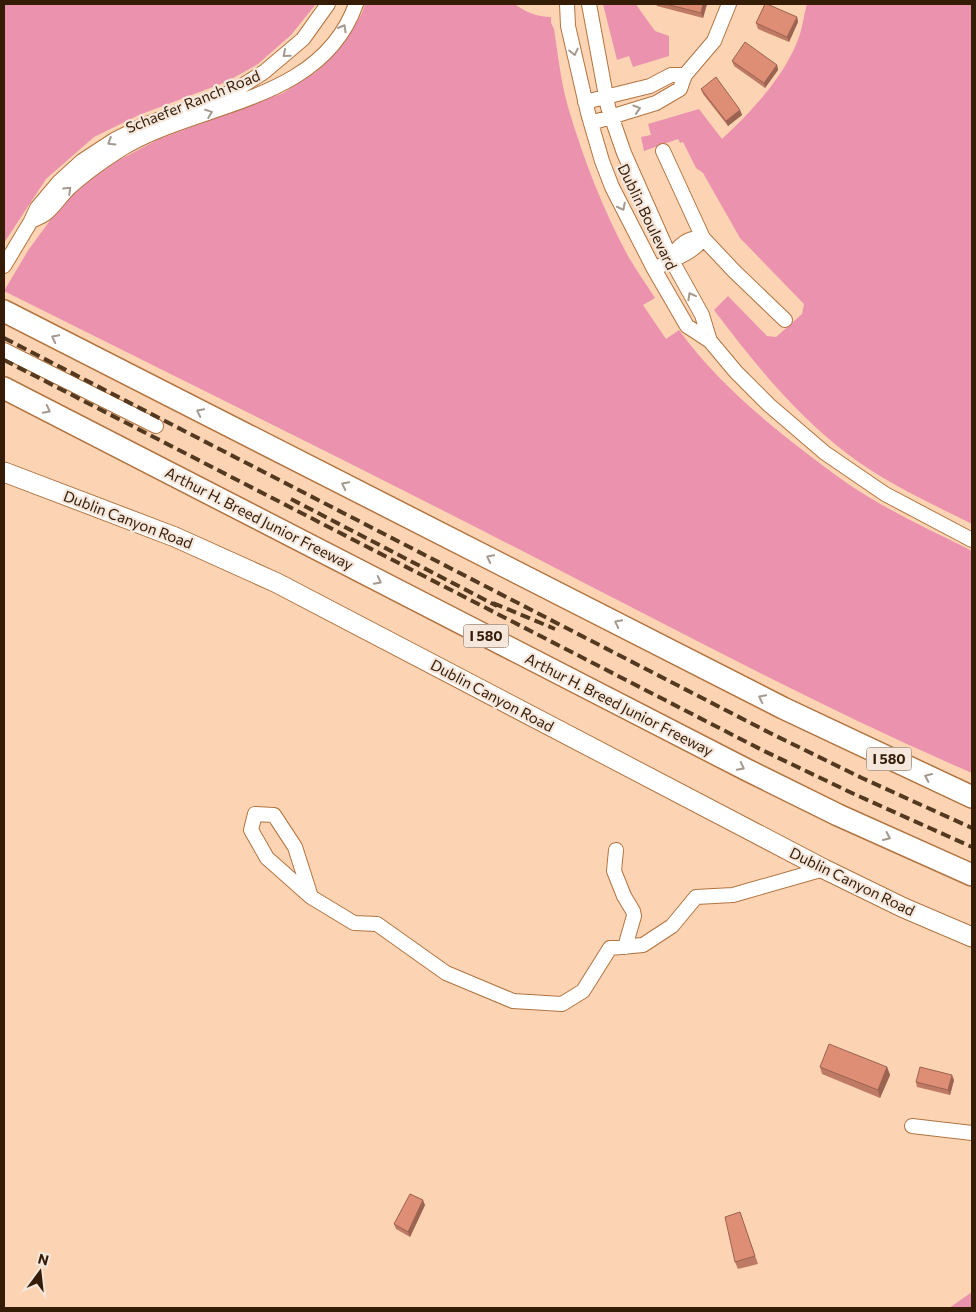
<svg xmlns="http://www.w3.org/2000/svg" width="976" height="1312" font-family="Commissioner,sans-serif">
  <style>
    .green { fill: #ea92ae }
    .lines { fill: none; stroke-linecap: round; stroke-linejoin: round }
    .minor-casing { stroke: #b27440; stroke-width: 16 }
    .major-casing { stroke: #b27440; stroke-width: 21 }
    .highway-casing { stroke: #b27440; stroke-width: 24 }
    .minor { stroke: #fff; stroke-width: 14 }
    .major { stroke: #fff; stroke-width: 19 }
    .highway { stroke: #fff; stroke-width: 21 }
    .rail { stroke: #543921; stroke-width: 4; stroke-dasharray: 10 5; stroke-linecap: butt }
    .wall { fill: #be7a64 }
    .shaded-wall { fill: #9b6351 }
    .building { fill: #dd8e74; stroke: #9b6351 }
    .oneway { stroke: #a4998f }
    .labels { text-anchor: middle; stroke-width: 4.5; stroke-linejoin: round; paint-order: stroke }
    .shield { fill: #f5e7dc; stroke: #6f5946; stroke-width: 1 }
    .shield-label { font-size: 14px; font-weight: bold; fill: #351c06 }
    .street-label { font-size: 15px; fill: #351c06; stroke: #f5e7dc }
  </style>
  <rect width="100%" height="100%" fill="#fcd4b4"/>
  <path class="green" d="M4 4H316L291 35 258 64 226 82 139 115 94 137 46 179 4 243Z
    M365 4H514C527 12 536 17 551 17V23L554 29C558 55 561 82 568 107 583 158 603 210 628 256 636 270 646 284 655 298L643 305 666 339 679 330C714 378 758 416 805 452 825 467 845 483 867 496 901 517 937 533 972 551V773C824 709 682 633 538 559 361 468 182 380 4 291L29 249 63 203 90 179 117 161 159 139 283 93 316 72 344 43 362 13Z
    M603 4H638L637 6 655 31 669 36V56L633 67 629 56 617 60Z
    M807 4H972V524C930 503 886 483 849 455 795 414 754 363 714 310L728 296 767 336 776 337 802 314 804 304 740 238 703 173 696 168 683 142 680 143 678 139 644 151 641 137 651 135 648 124 699 109 722 139C752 111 787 74 800 34 803 24 804 14 807 4Z
    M972 1292V1308H949Z"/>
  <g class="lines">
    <defs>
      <path id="minor" d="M567 4 568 26 588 113 602 161 612 187 654 269 687 326 710 341 736 372 769 405 825 453 885 494 972 540
        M589 4 608 107 624 153 671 259 702 315 710 341
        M585 102 650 86 671 75H685
        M591 123 656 103 680 89 685 75 714 41 729 4
        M663 151 703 238 734 271 785 320
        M31 221C35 219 41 217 45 214 54 207 60 197 68 189 85 173 104 160 123 148 200 102 321 103 356 4
        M4 266 31 221 37 208 59 182 82 161 114 140 144 125 215 99 237 89 264 72 303 39 328 4
        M654 269C670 260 693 254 703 238 688 237 678 245 671 259
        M4 350 156 426
        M616 850 614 871 624 896 633 911 634 916 625 947
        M311 897 267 858 251 830 255 814 274 815 295 847 311 897 354 923 377 924 446 973 513 1001 562 1004 583 991 610 948 643 945 672 926 696 897 733 895 824 869
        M912 1126 972 1133"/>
      <path id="major" d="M4 472 175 537 277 583 824 869 904 908 972 937"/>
      <path id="highway" d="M4 311 783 708 972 797
        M4 388 747 770 838 815 972 875"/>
    </defs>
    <use href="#minor" class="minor-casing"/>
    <use href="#major" class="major-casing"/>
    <use href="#highway" class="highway-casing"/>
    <use href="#minor" class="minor"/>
    <use href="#major" class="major"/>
    <use href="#highway" class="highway"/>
    <path class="rail" d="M4 338 770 733 862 778 972 828
      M4 360 762 750 854 794 972 847
      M291 499 497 606
      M493 603 555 629"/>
  </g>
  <path class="wall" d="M656 4H707L703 18 657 6Z
    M797 17 798 22 789 42 758 29 756 23Z
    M732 61 777 65 778 70 765 88 734 66Z
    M701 89 740 110 742 115 728 126 703 94Z
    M820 1067H887L890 1075 880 1098 822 1074Z
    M954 1080 950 1095 917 1087 916 1082Z
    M425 1205 410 1237 396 1229 394 1224Z
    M740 1212 758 1264 738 1269 735 1262Z"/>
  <path class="shaded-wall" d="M703 4H707L703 18 701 13Z
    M797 17 798 22 789 42 787 37Z
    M777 65 778 70 765 88 764 83Z
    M740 110 742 115 728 126 726 121Z
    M887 1067 890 1075 880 1098 878 1090Z
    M952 1075 954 1080 950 1095 948 1090Z
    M423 1200 425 1205 410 1237 408 1232Z"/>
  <path class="building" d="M666 4H703L701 13Z
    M765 4H767L797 17 787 37 756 23Z
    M745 42 777 65 764 83 732 61Z
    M716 77 740 110 726 121 701 89Z
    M829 1044 887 1067 878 1090 820 1067Z
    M920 1067 952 1075 948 1090 916 1082Z
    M410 1194 423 1200 408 1232 394 1224Z
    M740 1212 755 1256 735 1262 725 1217Z"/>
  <defs><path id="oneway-chevron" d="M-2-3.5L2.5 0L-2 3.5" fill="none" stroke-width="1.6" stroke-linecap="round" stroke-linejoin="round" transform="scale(1.25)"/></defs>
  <g class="oneway">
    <use href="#oneway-chevron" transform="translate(343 28) rotate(-60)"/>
    <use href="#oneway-chevron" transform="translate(574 52) rotate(78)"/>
    <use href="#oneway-chevron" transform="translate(286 54) rotate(139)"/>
    <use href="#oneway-chevron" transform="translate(637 109) rotate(-17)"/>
    <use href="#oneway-chevron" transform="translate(209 113) rotate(-21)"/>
    <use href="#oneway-chevron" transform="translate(111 142) rotate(148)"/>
    <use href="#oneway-chevron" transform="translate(68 190) rotate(-44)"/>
    <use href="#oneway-chevron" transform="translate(622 207) rotate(63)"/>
    <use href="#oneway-chevron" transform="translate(691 296) rotate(-119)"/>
    <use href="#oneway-chevron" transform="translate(55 338) rotate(-153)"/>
    <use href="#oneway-chevron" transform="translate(47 410) rotate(27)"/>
    <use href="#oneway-chevron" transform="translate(200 412) rotate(-153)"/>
    <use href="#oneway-chevron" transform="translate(345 485) rotate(-153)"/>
    <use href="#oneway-chevron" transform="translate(490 558) rotate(-153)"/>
    <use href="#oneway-chevron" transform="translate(378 581) rotate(27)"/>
    <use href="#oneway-chevron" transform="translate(618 623) rotate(-153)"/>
    <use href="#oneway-chevron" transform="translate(762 698) rotate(-153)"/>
    <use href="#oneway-chevron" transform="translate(741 767) rotate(27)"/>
    <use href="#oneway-chevron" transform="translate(928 777) rotate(-155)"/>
    <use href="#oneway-chevron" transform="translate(887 837) rotate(24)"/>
  </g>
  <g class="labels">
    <g class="shield">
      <rect x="463.5" y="624.5" width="45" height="23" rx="4"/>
      <rect x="866.5" y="747.5" width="45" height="23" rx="4"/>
    </g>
    <g class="shield-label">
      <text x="486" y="641">I 580</text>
      <text x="889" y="764">I 580</text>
    </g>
    <g class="street-label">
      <text transform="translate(193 102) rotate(-22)" y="5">Schaefer Ranch Road</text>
      <text transform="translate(647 217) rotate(64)" y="5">Dublin Boulevard</text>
      <text transform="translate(259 519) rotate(27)" y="5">Arthur H. Breed Junior Freeway</text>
      <text transform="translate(128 520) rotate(21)" y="5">Dublin Canyon Road</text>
      <text transform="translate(492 696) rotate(28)" y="5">Dublin Canyon Road</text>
      <text transform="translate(619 705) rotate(27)" y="5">Arthur H. Breed Junior Freeway</text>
      <text transform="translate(852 882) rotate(26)" y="5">Dublin Canyon Road</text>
    </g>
  </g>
  <rect width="976" height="1312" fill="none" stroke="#351c06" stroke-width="10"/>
  <g transform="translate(40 1272) rotate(15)" stroke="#f5e7dc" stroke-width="4" paint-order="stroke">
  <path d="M0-4L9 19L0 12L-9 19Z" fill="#351c06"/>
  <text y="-8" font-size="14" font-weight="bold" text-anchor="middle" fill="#351c06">N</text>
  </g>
</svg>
